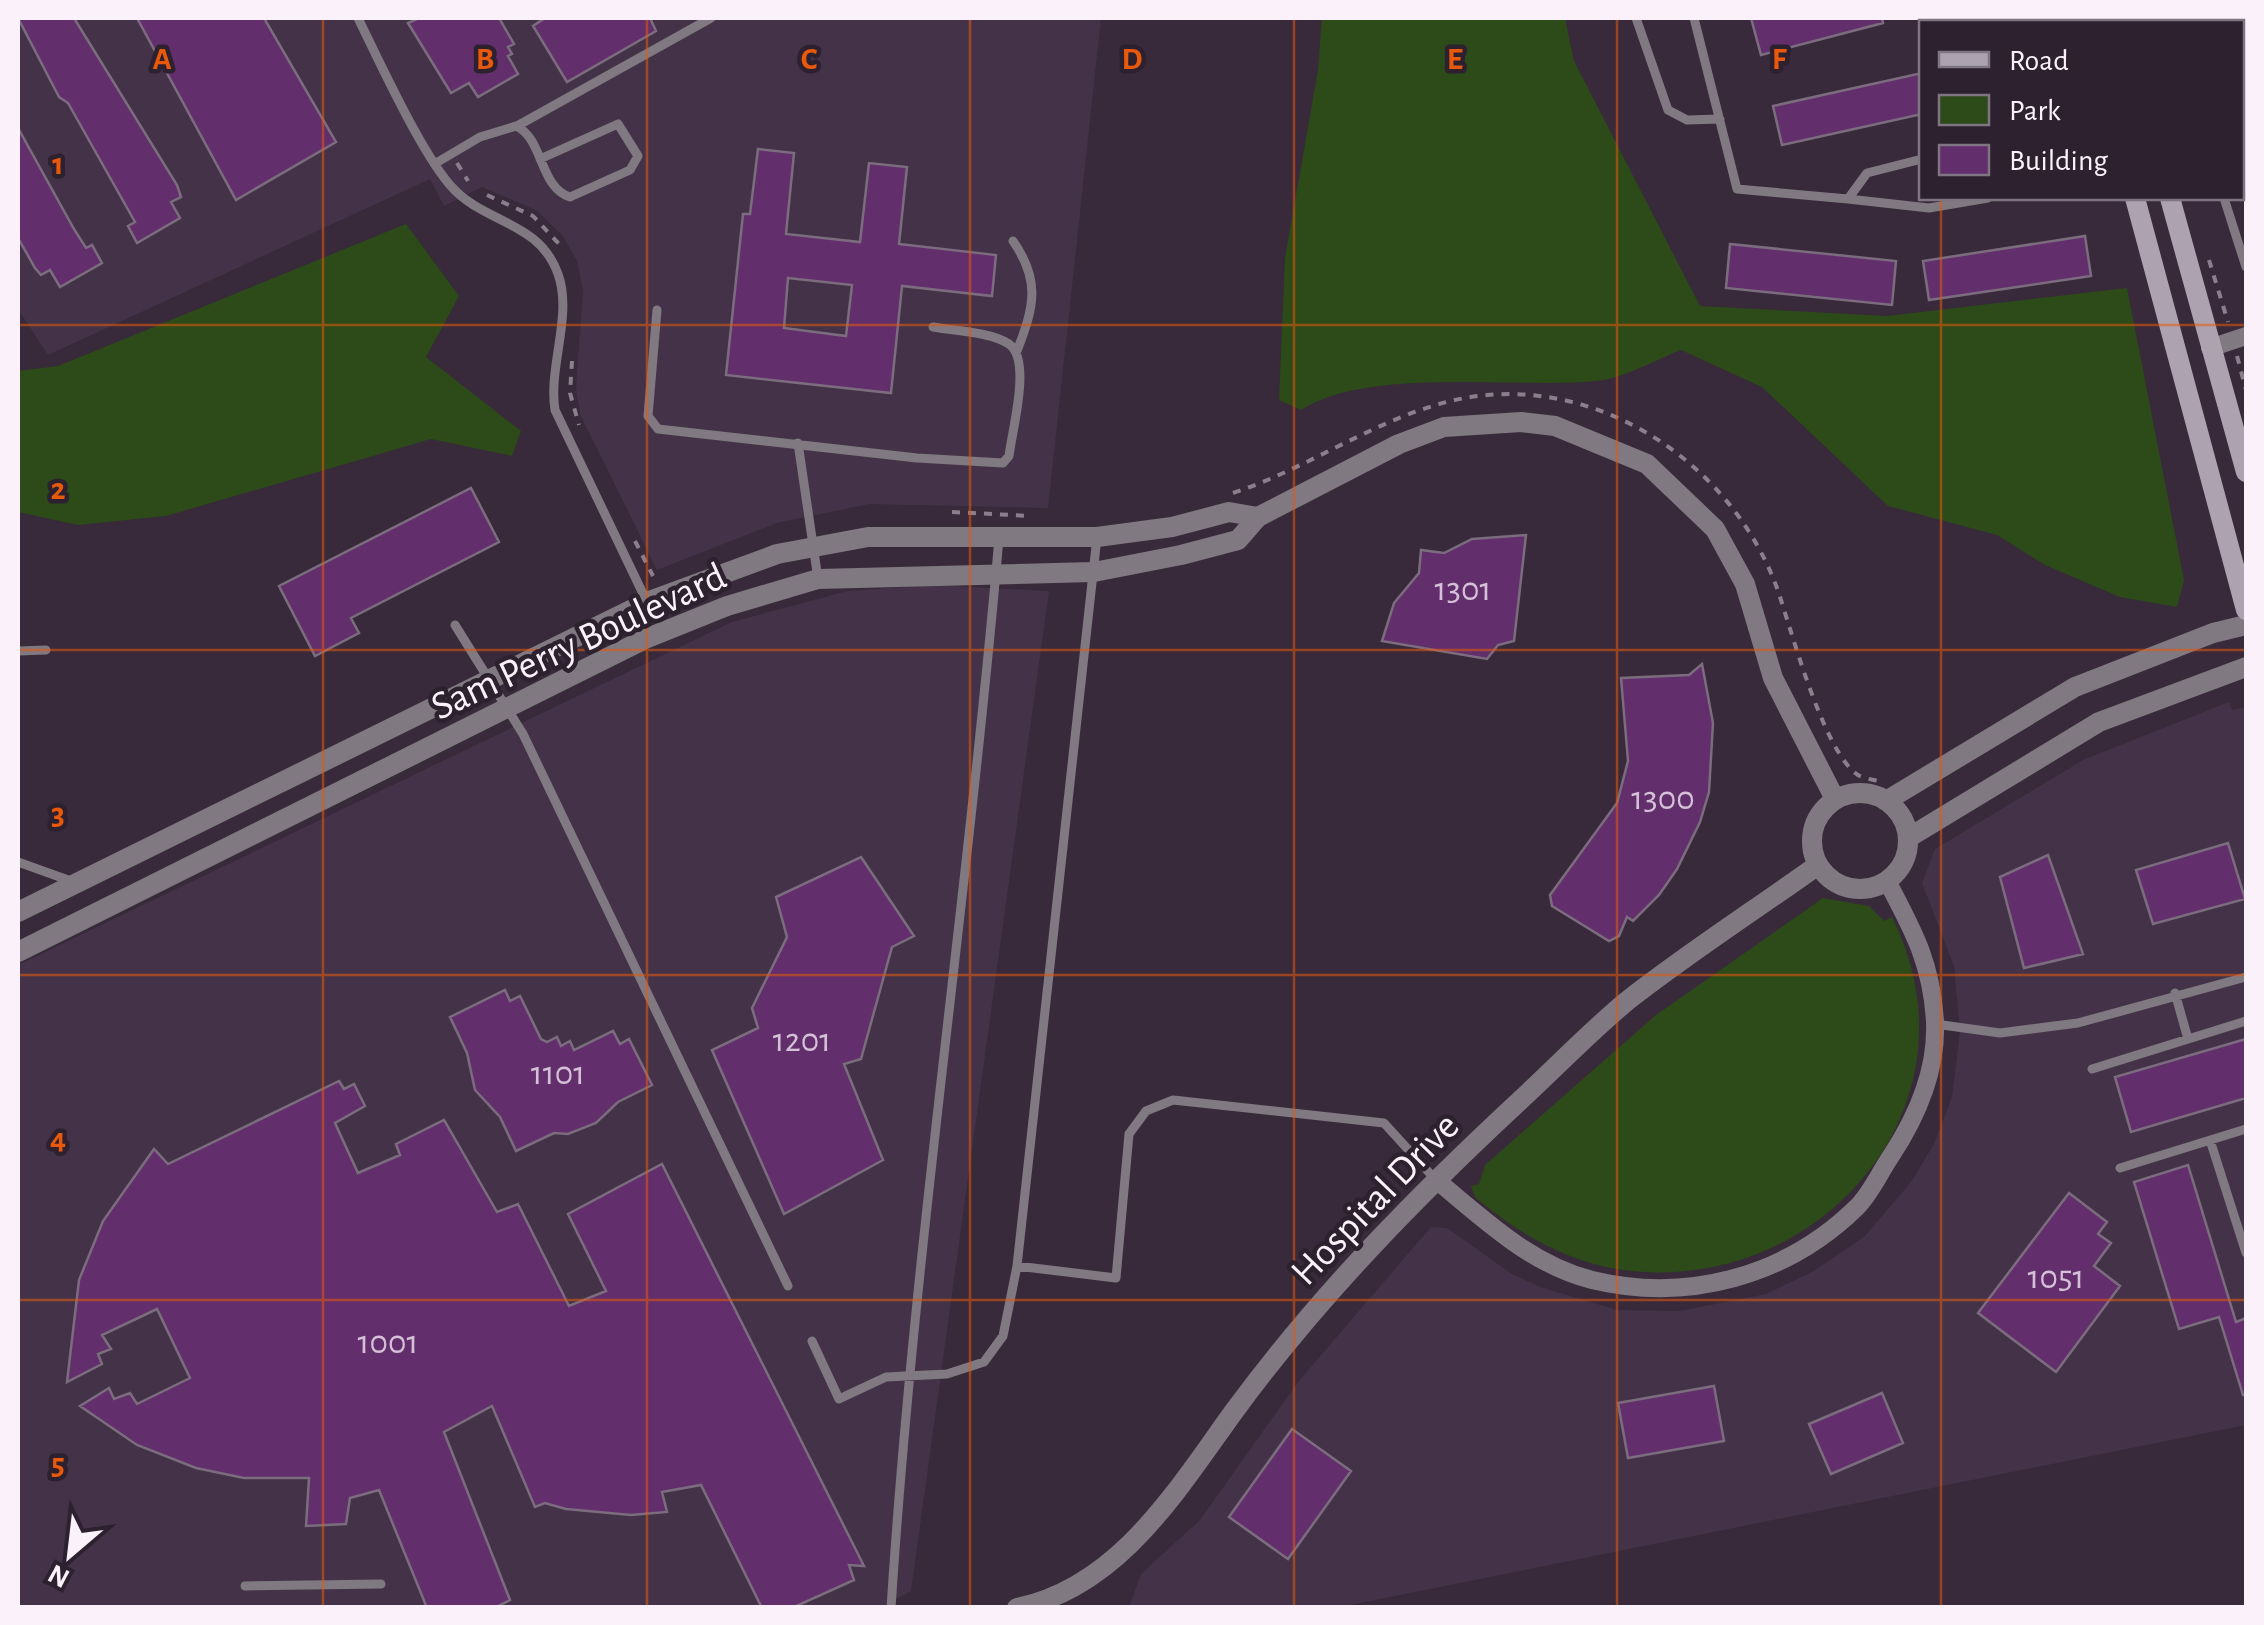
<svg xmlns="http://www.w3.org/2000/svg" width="2264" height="1625" font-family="'Alegreya Sans',sans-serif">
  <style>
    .built { fill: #443348 }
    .green { fill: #2c4b19 }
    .building { fill: #622f6c; stroke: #7b6c7e; stroke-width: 2.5; fill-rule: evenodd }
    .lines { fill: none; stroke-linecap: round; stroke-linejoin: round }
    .path { stroke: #8b7f8d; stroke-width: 4; stroke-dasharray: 8 8; stroke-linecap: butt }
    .service { stroke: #807981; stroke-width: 9 }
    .minor { stroke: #807981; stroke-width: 18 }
    .tertiary { stroke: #807981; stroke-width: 20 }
    .secondary { stroke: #ada2af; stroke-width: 20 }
    .grid { fill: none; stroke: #e8590c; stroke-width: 2.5; stroke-opacity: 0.55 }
    .labels { text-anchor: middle; stroke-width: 9; stroke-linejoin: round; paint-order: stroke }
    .number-label { font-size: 35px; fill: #d4c0d7 }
    .street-label { font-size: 40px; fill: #faf1fb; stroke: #2d2130 }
    .grid-label { font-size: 32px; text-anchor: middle; font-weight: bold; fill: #e8590c; stroke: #2d2130; stroke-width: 9; stroke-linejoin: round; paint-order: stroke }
  </style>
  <rect width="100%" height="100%" fill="#382a3a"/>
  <path class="built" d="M18 18H1101L1048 508 869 504 777 523 657 570 580 414 576 389 583 290 577 261 563 236 536 210 482 187 444 206 430 179 48 355 18 309Z
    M930 585 1049 591 911 1591 880 1608H18V965L732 622 848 591Z
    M2229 702 2232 710 2246 707V1425L1340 1607 1129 1608 1141 1574 1200 1520 1298 1382 1431 1227 1447 1228 1512 1274 1540 1287 1617 1310 1680 1311 1766 1294 1814 1271 1865 1236 1911 1182 1934 1144 1952 1097 1960 1031 1954 966 1922 883 1935 849 2083 760Z"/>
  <path class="green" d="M1322 18H1565L1574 61 1700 306 1887 316 2127 288 2184 580 2177 607 2120 597 2045 565 1997 535 1888 506 1762 387 1681 350C1655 360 1623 379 1595 381 1514 389 1369 366 1301 410L1279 400 1285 258 1318 70Z
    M406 224 459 296 426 357 521 431 512 456 431 439 166 516 78 525 18 512V371L58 366Z
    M1823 898 1869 906 1884 921 1892 917C1986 1104 1821 1296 1623 1270 1567 1262 1517 1233 1475 1197L1471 1186 1479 1184 1485 1165 1656 1015Z"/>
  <path class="building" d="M18 18H74L177 185 181 197 171 202 180 218 137 243 128 226 135 222 68 103 59 97Z
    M137 18H264L336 142 236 200Z
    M419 18H499L514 44 508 47 512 54 508 56 518 74 478 97 469 83 451 93 408 23Z
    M545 18H650L656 31 567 82 533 26Z
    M1751 18H1882L1883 23 1761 55Z
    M1922 73V114L1782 145 1773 106Z
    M18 128 74 229 86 248 92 245 102 263 60 287 50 270 41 275 35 268 18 238Z
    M758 149 794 153 786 234 860 242 869 163 907 167 899 244 996 255 992 296 902 286 891 393 726 375 743 214H750ZM788 278 852 285 846 336 784 328Z
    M2085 236 2091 276 1929 300 1923 261Z
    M1730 244 1896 261 1892 305 1726 288Z
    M471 488 499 542 351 618 359 633 315 656 279 586Z
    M1526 535 1514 641 1498 645 1487 659 1382 641 1394 603 1419 573 1421 550 1444 553 1472 539Z
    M1702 664 1713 723 1709 792 1700 822 1677 869 1659 895 1633 921 1627 917 1619 936 1609 941 1552 906 1550 895 1617 803 1628 761 1621 678 1689 675Z
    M2228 843 2245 899 2153 924 2136 870Z
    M2048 855 2083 954 2024 968 2000 877Z
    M861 857 914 936 892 947 861 1059 844 1064 883 1160 784 1214 712 1050 758 1028 752 1008 787 937 776 897Z
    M505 990 510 1001 520 996 541 1039 547 1042 557 1037 561 1046 570 1041 574 1050 613 1031 620 1044 629 1039 652 1085 618 1102 596 1123 568 1134 554 1133 516 1151 500 1117 475 1090 467 1053 450 1017Z
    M2246 1039V1098L2131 1132 2115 1077Z
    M339 1081 344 1089 354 1084 365 1106 335 1123 358 1173 400 1155 396 1144 444 1120 497 1212 518 1204 569 1306 606 1291 568 1214 662 1164 864 1566 849 1565 854 1580 792 1608H762L701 1485 662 1492 667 1512 631 1515 566 1509 545 1503 535 1507 492 1406 444 1432 510 1600 494 1608H427L379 1490 350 1498 346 1524 306 1526 309 1478H244L196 1468 137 1445 80 1406 109 1388 114 1399 130 1393 137 1404 190 1378 157 1309 102 1335 111 1349 98 1354 102 1364 67 1382 79 1280 103 1221 154 1149 168 1164Z
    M2188 1165 2236 1322 2246 1318V1394L2243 1395 2219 1317 2179 1329 2134 1182Z
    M2069 1193 2107 1222 2098 1234 2111 1243 2094 1266 2120 1286 2056 1372 1978 1313Z
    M1714 1386 1724 1441 1628 1458 1618 1403Z
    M1882 1393 1903 1443 1831 1474 1809 1424Z
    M1292 1429 1351 1471 1288 1559 1229 1517Z"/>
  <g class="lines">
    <path class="path" d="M2141 18 2142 22
      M457 163 468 181
      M487 195 533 216 560 245
      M2209 260 2228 322
      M2237 356 2246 390
      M572 361 570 393 579 425
      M1233 493C1319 465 1396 403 1487 395 1614 384 1734 471 1777 588 1791 628 1823 752 1858 775 1863 778 1873 780 1880 781
      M952 512 1031 516
      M635 541 653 576"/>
    <path class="service" d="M358 18C379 61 420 150 450 185 483 224 539 220 558 274 573 315 548 367 555 410L646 600
      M1636 18 1668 110 1687 120 1720 119
      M1694 18 1737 189 1848 199 1867 173 1922 159
      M2242 76 2246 74
      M517 126 711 18
      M436 163 480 137 516 126C544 139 539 187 570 197L630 170 638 156 618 124 540 159
      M2224 198 2246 267
      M1848 199 1929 208 1988 198
      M1013 241C1041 281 1034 307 1017 351
      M657 310 648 416 658 429 917 458 1003 463 1009 456C1012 430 1032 360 1009 344 991 332 955 331 933 327
      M798 443 818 579
      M455 625 523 734 788 1286
      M18 651 46 650
      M18 862 71 881
      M2175 993 2188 1039
      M1935 1024 2000 1033 2078 1023 2246 977
      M2092 1069 2246 1021
      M2210 1140 2246 1253
      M2120 1168 2246 1129
      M1017 1266 1116 1278 1129 1134 1146 1111 1173 1100 1384 1123 1435 1179
      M812 1341 839 1399 886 1377 947 1374 984 1362 1003 1336 1017 1266 1097 537
      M245 1586 381 1584
      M891 1608C914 1250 968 895 999 538"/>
    <path class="minor" d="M2210 348 2246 336
      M1435 1179C1484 1219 1529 1264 1592 1280 1688 1303 1787 1276 1857 1207 1871 1193 1880 1172 1891 1156 1916 1118 1937 1070 1935 1022 1932 964 1913 930 1887 881"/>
    <path class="tertiary" d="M1812 841a48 48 0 1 1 96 0a48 48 0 1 1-96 0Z
      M1886 801 2075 687 2213 633 2246 625
      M1908 838 2099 722 2246 667
      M18 912 647 602 777 554 868 537H1097L1172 527 1229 512 1258 517
      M18 952 645 639 727 606 818 579 1094 572 1181 555 1238 540 1258 517 1399 444 1444 427 1521 422 1555 426 1647 464 1715 529 1745 584 1773 678 1835 799
      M1017 1608C1120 1587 1178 1488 1235 1410 1321 1293 1421 1192 1527 1094 1560 1063 1592 1030 1627 1001 1688 953 1755 910 1818 865"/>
    <path class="secondary" d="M2084 18 2086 22
      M2118 18 2120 22
      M2135 198 2246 610
      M2170 198 2246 472"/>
  </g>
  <path class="grid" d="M323 18V1608M647 18V1608M970 18V1608M1294 18V1608M1617 18V1608M1941 18V22M1941 198V1608M18 325H2246M18 650H2246M18 975H2246M18 1300H2246"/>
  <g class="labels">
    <g class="number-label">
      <text x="1463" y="600">1301</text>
      <text x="1663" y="809">1300</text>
      <text x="802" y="1051">1201</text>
      <text x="558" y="1084">1101</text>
      <text x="2056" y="1288">1051</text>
      <text x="388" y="1353">1001</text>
    </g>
    <g class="street-label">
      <text transform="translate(578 640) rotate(-25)" y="14">Sam Perry Boulevard</text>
      <text transform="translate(1374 1198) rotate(-46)" y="14">Hospital Drive</text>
    </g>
  </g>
  <g class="grid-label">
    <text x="162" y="69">A</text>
    <text x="485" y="69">B</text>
    <text x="809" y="69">C</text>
    <text x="1132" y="69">D</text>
    <text x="1455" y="69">E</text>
    <text x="1779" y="69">F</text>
    <text x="58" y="174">1</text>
    <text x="58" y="499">2</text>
    <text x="58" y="824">3</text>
    <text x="58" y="1149">4</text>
    <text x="58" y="1474">5</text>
  </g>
  <rect width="2264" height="1625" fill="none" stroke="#faf1fb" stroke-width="40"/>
  <rect x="1919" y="20" width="325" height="180" fill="#2d2130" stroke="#7f7481" stroke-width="2.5"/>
  <rect x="1939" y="52" width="50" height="15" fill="#ada2af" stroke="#7f7481" stroke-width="2.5"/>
  <text x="2009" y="70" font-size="30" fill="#faf1fb">Road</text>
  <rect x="1939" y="95" width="50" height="30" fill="#2c4b19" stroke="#7f7481" stroke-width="2.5"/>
  <text x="2009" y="120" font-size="30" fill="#faf1fb">Park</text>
  <rect x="1939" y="145" width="50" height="30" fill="#622f6c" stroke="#7f7481" stroke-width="2.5"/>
  <text x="2009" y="170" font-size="30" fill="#faf1fb">Building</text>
  <g transform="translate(70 1555) rotate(208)" stroke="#2d2130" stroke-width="8" paint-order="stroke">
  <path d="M0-8L18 38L0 25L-18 38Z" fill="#faf1fb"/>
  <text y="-15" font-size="28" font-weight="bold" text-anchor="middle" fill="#faf1fb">N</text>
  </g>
</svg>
